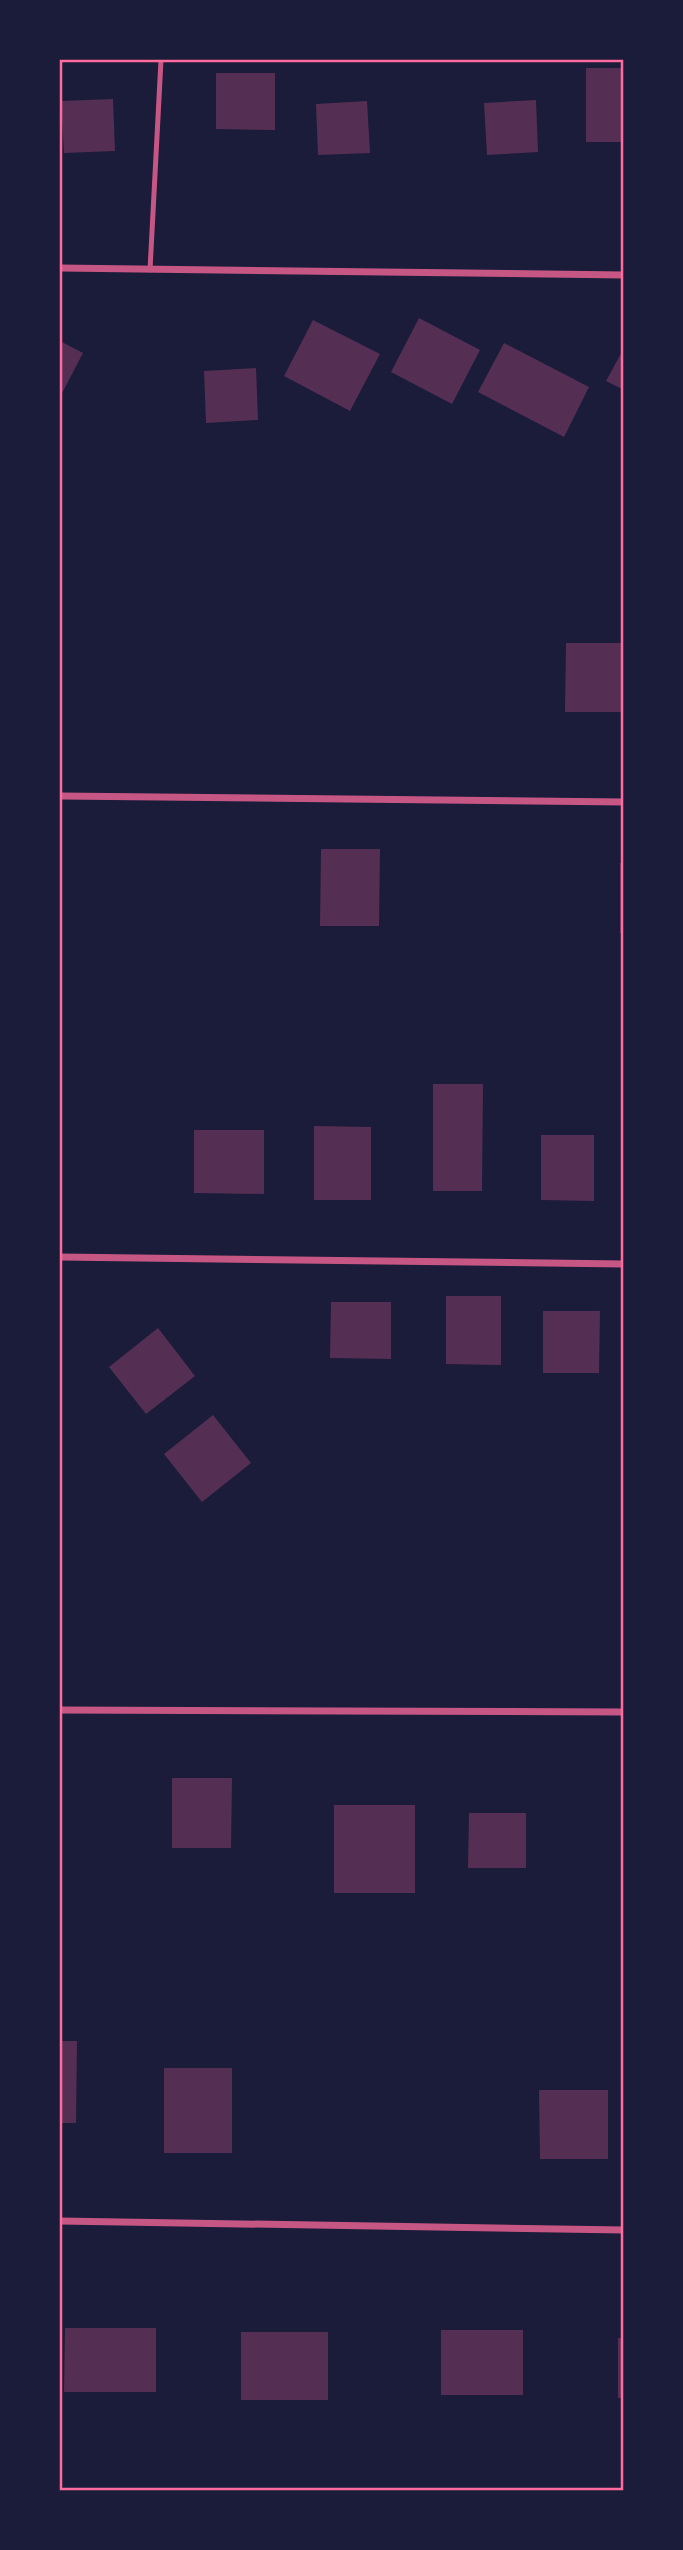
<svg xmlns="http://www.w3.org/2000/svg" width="683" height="2550" font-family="Raleway,sans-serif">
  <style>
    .building { fill: #542f53 }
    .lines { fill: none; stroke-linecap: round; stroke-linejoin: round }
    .service { stroke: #c65784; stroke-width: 5 }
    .minor { stroke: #c65784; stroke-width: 7 }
    .neatline { fill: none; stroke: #ff6b9d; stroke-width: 2.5 }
  </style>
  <rect width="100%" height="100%" fill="#1b1b3a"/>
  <path class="building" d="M586 68H624V142H586Z
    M216 73H275V130L216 129Z
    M113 99 115 151 64 153 61 101Z
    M536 100 538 152 487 155 484 103Z
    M367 101 370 153 318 155 316 104Z
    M419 318 480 350 452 404 391 372Z
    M313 320 380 354 350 411 284 376Z
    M60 341 83 353 60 397Z
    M504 343 589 387 564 437 478 392Z
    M624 348V390L606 381Z
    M256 368 258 420 206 423 204 371Z
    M566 643H624V712H565Z
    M321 849H380L379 926H320Z
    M620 863H624V933H620Z
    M433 1084H483L482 1191H433Z
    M314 1126 371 1127V1200H314Z
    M194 1130H264V1194L194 1193Z
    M541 1135H594V1201L541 1200Z
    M446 1296H501V1365L446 1364Z
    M331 1302H391V1359L330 1358Z
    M543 1311H600L599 1373H543Z
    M158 1328 195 1376 146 1414 109 1367Z
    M213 1415 251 1463 202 1502 164 1454Z
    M172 1778H232L231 1848H172Z
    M334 1805H415V1893H334Z
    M469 1813H526V1868H468Z
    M60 2041H77L76 2123H60Z
    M164 2068H232V2153H164Z
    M539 2090H608V2159H540Z
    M65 2328H156V2392H64Z
    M441 2330H523V2395H441Z
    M241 2332H328V2400H241Z
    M618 2338H624V2398H618Z"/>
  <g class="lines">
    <path class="service" d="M150 270 161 60"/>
    <path class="minor" d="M60 268 624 275
      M60 796 624 802
      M60 1257 624 1264
      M60 1710 624 1712
      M60 2221 624 2230"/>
  </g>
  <rect width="683" height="2550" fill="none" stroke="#1b1b3a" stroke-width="122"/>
  <rect x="61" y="61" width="561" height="2428" class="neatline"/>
</svg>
